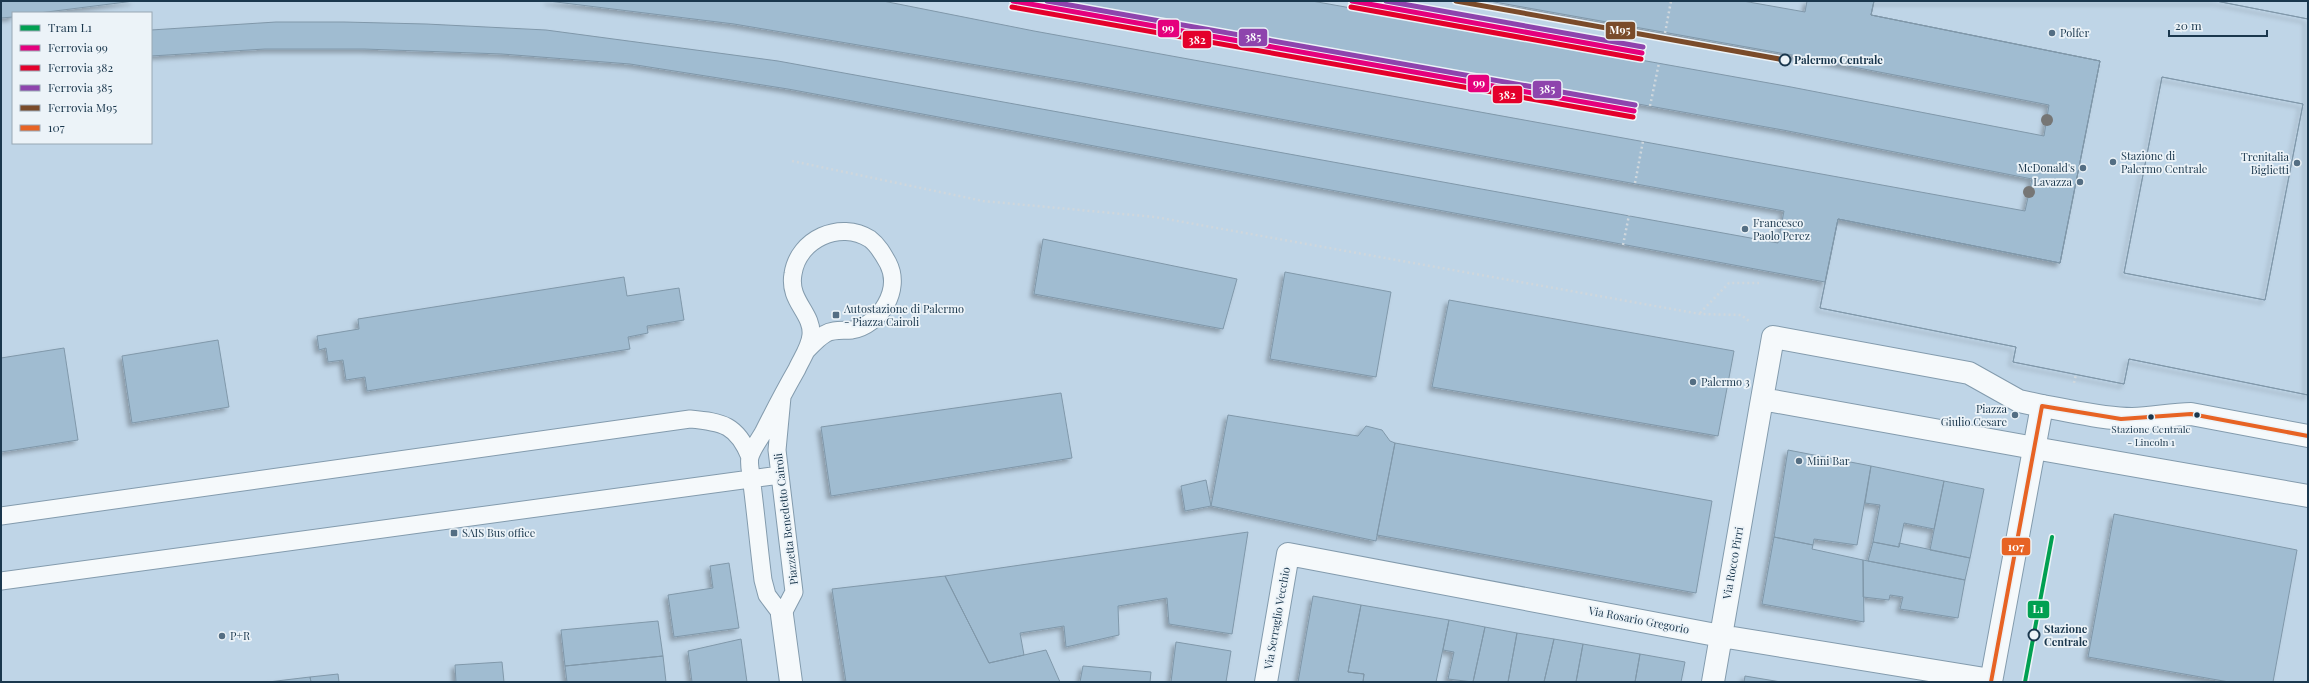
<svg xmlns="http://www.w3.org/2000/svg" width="2309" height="683" font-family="'Playfair Display',serif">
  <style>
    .building { fill: #a0bcd1; stroke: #8098aa; fill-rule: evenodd; filter: url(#shadow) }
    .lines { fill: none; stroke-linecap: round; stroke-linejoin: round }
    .service-casing { stroke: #839bad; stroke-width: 19 }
    .minor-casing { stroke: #839bad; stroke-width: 24 }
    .tertiary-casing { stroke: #839bad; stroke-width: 24 }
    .path { stroke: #cfd7dd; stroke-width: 2.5; stroke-dasharray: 2 3; stroke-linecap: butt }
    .service { stroke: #f5f9fb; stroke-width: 17 }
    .minor { stroke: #f5f9fb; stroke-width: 22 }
    .tertiary { stroke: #f5f9fb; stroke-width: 22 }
    .bus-1-casing { stroke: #ecf3f8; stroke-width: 7 }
    .bus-1 { stroke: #e76324; stroke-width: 4 }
    .rail-1-casing { stroke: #ecf3f8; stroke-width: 8 }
    .rail-2-casing { stroke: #ecf3f8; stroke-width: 8 }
    .rail-3-casing { stroke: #ecf3f8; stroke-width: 8 }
    .rail-4-casing { stroke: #ecf3f8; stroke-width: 8 }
    .rail-1 { stroke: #e5007d; stroke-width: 5 }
    .rail-2 { stroke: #e4002b; stroke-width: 5 }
    .rail-3 { stroke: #8e44ad; stroke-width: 5 }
    .rail-4 { stroke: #7a4b2a; stroke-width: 5 }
    .tram-1-casing { stroke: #ecf3f8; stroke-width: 7 }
    .tram-1 { stroke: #01a051; stroke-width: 4 }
    .tree { fill: #767675 }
    .poi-dot { fill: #546e83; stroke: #ecf3f8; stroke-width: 1.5 }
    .stop-dot { fill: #ecf3f8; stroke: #1a374d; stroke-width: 2 }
    .bus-dot { fill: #1a374d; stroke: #ecf3f8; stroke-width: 1.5 }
    .labels { text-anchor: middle; stroke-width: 3.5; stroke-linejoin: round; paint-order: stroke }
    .bus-label { font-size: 10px; fill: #1a374d; stroke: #ecf3f8 }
    .poi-label { font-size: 11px; fill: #1a374d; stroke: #ecf3f8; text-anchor: start }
    .stop-label { font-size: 11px; font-weight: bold; fill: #1a374d; stroke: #ecf3f8; text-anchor: start }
    .street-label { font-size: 11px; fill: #1a374d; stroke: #ecf3f8 }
    .line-badge { stroke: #ecf3f8; stroke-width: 1.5 }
    .badge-label { font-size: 11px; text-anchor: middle; font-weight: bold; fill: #fff }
  </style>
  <defs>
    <filter id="shadow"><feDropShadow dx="-3.5" dy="3.5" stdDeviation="2" flood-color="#0004"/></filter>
  </defs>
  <rect width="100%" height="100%" fill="#bfd5e7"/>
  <path class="building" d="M1 1H134L39 13H13V17L1 18Z
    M548 1H883L1034 31 2025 211 2032 179 1783 130 1064 1H1312L1791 87 2044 136 2049 105 1797 56 1489 1H1743L1805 12 1807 1H1874L1871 15 2100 61 2060 263 1838 219 1825 282 788 89 630 64 502 54 364 49H265L151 56V30L276 22H344L426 24 546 30 778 61 1778 243 1784 211 1083 83 734 24Z
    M1874 1H2216L2308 19V395L2129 359 2124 384 2013 362 2016 347 1820 308 1838 219 2060 263 2100 61 1871 15ZM2162 77 2303 104 2265 300 2124 273Z
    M1874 1H2216L2308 19V395L2129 359 2124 384 2013 362 2016 347 1820 308 1838 219 2060 263 2100 61 1871 15ZM2162 77 2303 104 2265 300 2124 273Z
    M1043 239 1237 279 1223 329 1034 294Z
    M1285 272 1391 292 1376 377 1270 359Z
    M624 277 627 296 679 288 684 320 647 326 648 333 628 337 630 349 367 391 365 377 346 380 343 360 328 362 326 348 319 350 317 336 359 329 358 319Z
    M1449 300 1734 351 1718 436 1432 387Z
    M218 340 229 407 132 423 122 356Z
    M64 348 78 440 1 452V358Z
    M1061 393 1072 458 831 496 821 427Z
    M1228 415 1358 436 1366 426 1382 430 1390 441 1395 443 1376 541 1211 506Z
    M1395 443 1712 501 1696 593 1377 535Z
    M1788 450 1871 466 1857 545 1814 539 1813 545 1774 537Z
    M1871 466 1944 481 1934 529 1904 523 1899 547 1873 542 1880 505 1865 503Z
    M1206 480 1211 506 1185 511 1181 486Z
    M1944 481 1984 489 1970 558 1930 550Z
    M2114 514 2297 550 2273 682H2229L2088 657Z
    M1248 532 1232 634 1169 624 1167 598 1118 606 1119 635 1066 647 1064 626 1020 633 1024 655 989 663 945 576Z
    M1774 537 1813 545 1812 549 1863 560 1864 622 1762 604Z
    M1873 542 1899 547V543L1970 558 1965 580 1868 561Z
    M1863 560 1965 580 1958 618 1900 609 1903 597 1890 595 1889 600 1863 597Z
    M729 563 739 628 674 637 668 595 713 588 710 566Z
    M945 576 989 663 1046 650 1060 682H846L832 589Z
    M1313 596 1361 605 1348 672 1364 674 1363 682H1298Z
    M1361 605 1449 620 1436 682H1363L1364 674 1348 672Z
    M1449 620 1485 627 1473 682 1448 679 1454 652 1443 650Z
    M658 621 663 656 565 666 561 630Z
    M1485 627 1517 633 1508 682H1473Z
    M1517 633 1554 639 1544 682H1508Z
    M741 639 747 682H692L688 651Z
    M1554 639 1583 644 1576 682H1544Z
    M1176 642 1231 651 1226 682H1171Z
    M1583 644 1640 654 1635 682H1576Z
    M1640 654 1685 662 1681 682H1635Z
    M663 656 666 682H567L565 666Z
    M502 662 504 682H456L455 665Z
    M1083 666 1151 672 1150 682H1080Z
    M338 674 339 682H311L310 677Z
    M1745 676 1781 682H1744Z
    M310 677 311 682H268Z"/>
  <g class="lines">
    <defs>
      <path id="service" d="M782 397 777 450 794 592 782 615 767 595 763 580C759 548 756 516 752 484 752 476 748 464 750 457 752 449 759 440 763 433 774 411 785 390 797 369 802 358 810 347 811 335 813 313 788 301 793 274 798 239 840 220 870 239 878 245 883 254 888 263 902 290 880 325 852 330 843 331 833 329 825 334 818 338 813 344 807 350
        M1 516 690 419C723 422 737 425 750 457
        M1 581 780 475"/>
      <path id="minor" d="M2034 448 1762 399 1773 337 1969 373 2019 401 2042 406
        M782 615 791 682
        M1266 682 1288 554 1721 636 1991 680
        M1713 682 1762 399"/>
      <path id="tertiary" d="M2034 448 2308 496
        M1991 682 2042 406C2072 411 2102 419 2132 419 2152 419 2171 414 2191 414L2308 436"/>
    </defs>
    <use href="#service" class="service-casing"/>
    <use href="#minor" class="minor-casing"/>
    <use href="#tertiary" class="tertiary-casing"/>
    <path class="path" d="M1665 33 1671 1
      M1650 106 1659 63
      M792 161 983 201 1155 217 1700 314 1741 315 1749 321
      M1635 183 1643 141
      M1623 245 1629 215
      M1700 313 1729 283H1759
      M2074 383 2076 374"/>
    <use href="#service" class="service"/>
    <use href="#minor" class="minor"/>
    <use href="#tertiary" class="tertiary"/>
    <defs>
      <path id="bus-1" d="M1991 682 2042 406 2121 419 2191 414 2308 436"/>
    </defs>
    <use href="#bus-1" class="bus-1-casing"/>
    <use href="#bus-1" class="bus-1"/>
    <defs>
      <path id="rail-1" d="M1013 1 1634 111
        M1352 1 1642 53"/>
      <path id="rail-2" d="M1012 7 1633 117
        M1351 7 1641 59"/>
      <path id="rail-3" d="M1047 1 1635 105
        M1386 1 1643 47"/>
      <path id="rail-4" d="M1456 1 1785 60"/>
    </defs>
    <use href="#rail-1" class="rail-1-casing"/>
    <use href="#rail-2" class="rail-2-casing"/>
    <use href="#rail-3" class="rail-3-casing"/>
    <use href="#rail-4" class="rail-4-casing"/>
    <use href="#rail-1" class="rail-1"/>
    <use href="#rail-2" class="rail-2"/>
    <use href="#rail-3" class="rail-3"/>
    <use href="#rail-4" class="rail-4"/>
    <defs>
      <path id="tram-1" d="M2025 682 2052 537"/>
    </defs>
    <use href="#tram-1" class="tram-1-casing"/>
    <use href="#tram-1" class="tram-1"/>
  </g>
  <g class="tree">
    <circle cx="2047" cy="120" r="6"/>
    <circle cx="2029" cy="192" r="6"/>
  </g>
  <g class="poi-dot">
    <circle cx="2052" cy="33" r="4"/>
    <circle cx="2113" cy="162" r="4"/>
    <circle cx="2297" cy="163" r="4"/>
    <circle cx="2083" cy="168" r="4"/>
    <circle cx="2080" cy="182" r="4"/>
    <circle cx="1745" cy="229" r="4"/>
    <rect x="832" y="311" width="8" height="8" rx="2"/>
    <circle cx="1693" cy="382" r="4"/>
    <circle cx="2015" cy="415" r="4"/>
    <circle cx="1799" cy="461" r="4"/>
    <rect x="450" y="529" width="8" height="8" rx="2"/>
    <circle cx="222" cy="636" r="4"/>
  </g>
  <g class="stop-dot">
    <circle cx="1785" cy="60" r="5.5"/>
    <circle cx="2034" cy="635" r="5.5"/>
  </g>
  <g class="bus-dot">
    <circle cx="2197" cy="415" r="3.5"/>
    <circle cx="2151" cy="417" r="3.5"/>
  </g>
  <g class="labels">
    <g class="bus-label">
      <text x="2151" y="433">Stazione Centrale<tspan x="2151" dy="13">- Lincoln 1</tspan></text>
    </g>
    <g class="poi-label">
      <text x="2060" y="37">Polfer</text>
      <text x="2121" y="160">Stazione di<tspan x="2121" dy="13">Palermo Centrale</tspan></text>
      <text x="2289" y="161" text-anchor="end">Trenitalia<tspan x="2289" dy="13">Biglietti</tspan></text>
      <text x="2075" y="172" text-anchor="end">McDonald's</text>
      <text x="2072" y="186" text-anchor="end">Lavazza</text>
      <text x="1753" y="227">Francesco<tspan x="1753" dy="13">Paolo Perez</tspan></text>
      <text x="844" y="313">Autostazione di Palermo<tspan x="844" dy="13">- Piazza Cairoli</tspan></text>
      <text x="1701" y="386">Palermo 3</text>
      <text x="2007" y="413" text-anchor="end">Piazza<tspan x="2007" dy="13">Giulio Cesare</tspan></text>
      <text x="1807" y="465">Mini Bar</text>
      <text x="462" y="537">SAIS Bus office</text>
      <text x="230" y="640">P+R</text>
    </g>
    <g class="stop-label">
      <text x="1794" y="64">Palermo Centrale</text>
      <text x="2044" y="633">Stazione<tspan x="2044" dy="13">Centrale</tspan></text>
    </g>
    <g class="street-label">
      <text transform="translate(786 519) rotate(-97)" y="4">Piazzetta Benedetto Cairoli</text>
      <text transform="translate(1733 563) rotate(-80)" y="4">Via Rocco Pirri</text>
      <text transform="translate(1277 618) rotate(-80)" y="4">Via Serraglio Vecchio</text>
      <text transform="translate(1639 620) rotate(11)" y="4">Via Rosario Gregorio</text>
    </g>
  </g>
  <g class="line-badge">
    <rect x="1157" y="19" width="23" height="19" rx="4" fill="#e5007d"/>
    <rect x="1605" y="21" width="31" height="19" rx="4" fill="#7a4b2a"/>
    <rect x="1238" y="28" width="30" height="19" rx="4" fill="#8e44ad"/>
    <rect x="1182" y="30" width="30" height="19" rx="4" fill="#e4002b"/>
    <rect x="1467" y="74" width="23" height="19" rx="4" fill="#e5007d"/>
    <rect x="1532" y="80" width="30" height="19" rx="4" fill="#8e44ad"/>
    <rect x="1492" y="85" width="31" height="19" rx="4" fill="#e4002b"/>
    <rect x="2001" y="537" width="30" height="19" rx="4" fill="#e76324"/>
    <rect x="2027" y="600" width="23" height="19" rx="4" fill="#01a051"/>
  </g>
  <g class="badge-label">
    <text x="1168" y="32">99</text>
    <text x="1620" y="34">M95</text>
    <text x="1253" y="41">385</text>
    <text x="1197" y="44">382</text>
    <text x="1479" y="87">99</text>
    <text x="1547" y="93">385</text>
    <text x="1507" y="99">382</text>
    <text x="2016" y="551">107</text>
    <text x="2038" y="613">L1</text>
  </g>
  <rect width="2309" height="683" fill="none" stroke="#1a374d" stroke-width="4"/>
  <rect x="12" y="12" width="140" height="132" fill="#ecf3f8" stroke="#98a8b4"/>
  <rect x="20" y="25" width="20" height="6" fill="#01a051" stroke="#98a8b4"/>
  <text x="48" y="32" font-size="12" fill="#1a374d">Tram L1</text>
  <rect x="20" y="45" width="20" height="6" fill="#e5007d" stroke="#98a8b4"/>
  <text x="48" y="52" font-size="12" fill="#1a374d">Ferrovia 99</text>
  <rect x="20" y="65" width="20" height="6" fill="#e4002b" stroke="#98a8b4"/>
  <text x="48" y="72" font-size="12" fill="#1a374d">Ferrovia 382</text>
  <rect x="20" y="85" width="20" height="6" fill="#8e44ad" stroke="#98a8b4"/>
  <text x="48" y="92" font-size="12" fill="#1a374d">Ferrovia 385</text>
  <rect x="20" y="105" width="20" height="6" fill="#7a4b2a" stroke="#98a8b4"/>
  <text x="48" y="112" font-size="12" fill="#1a374d">Ferrovia M95</text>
  <rect x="20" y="125" width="20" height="6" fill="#e76324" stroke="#98a8b4"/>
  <text x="48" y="132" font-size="12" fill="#1a374d">107</text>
  <path d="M2169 30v6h98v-6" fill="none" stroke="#1a374d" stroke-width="2"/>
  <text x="2175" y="30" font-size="12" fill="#1a374d" stroke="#ecf3f8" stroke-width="3" paint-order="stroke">20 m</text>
</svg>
